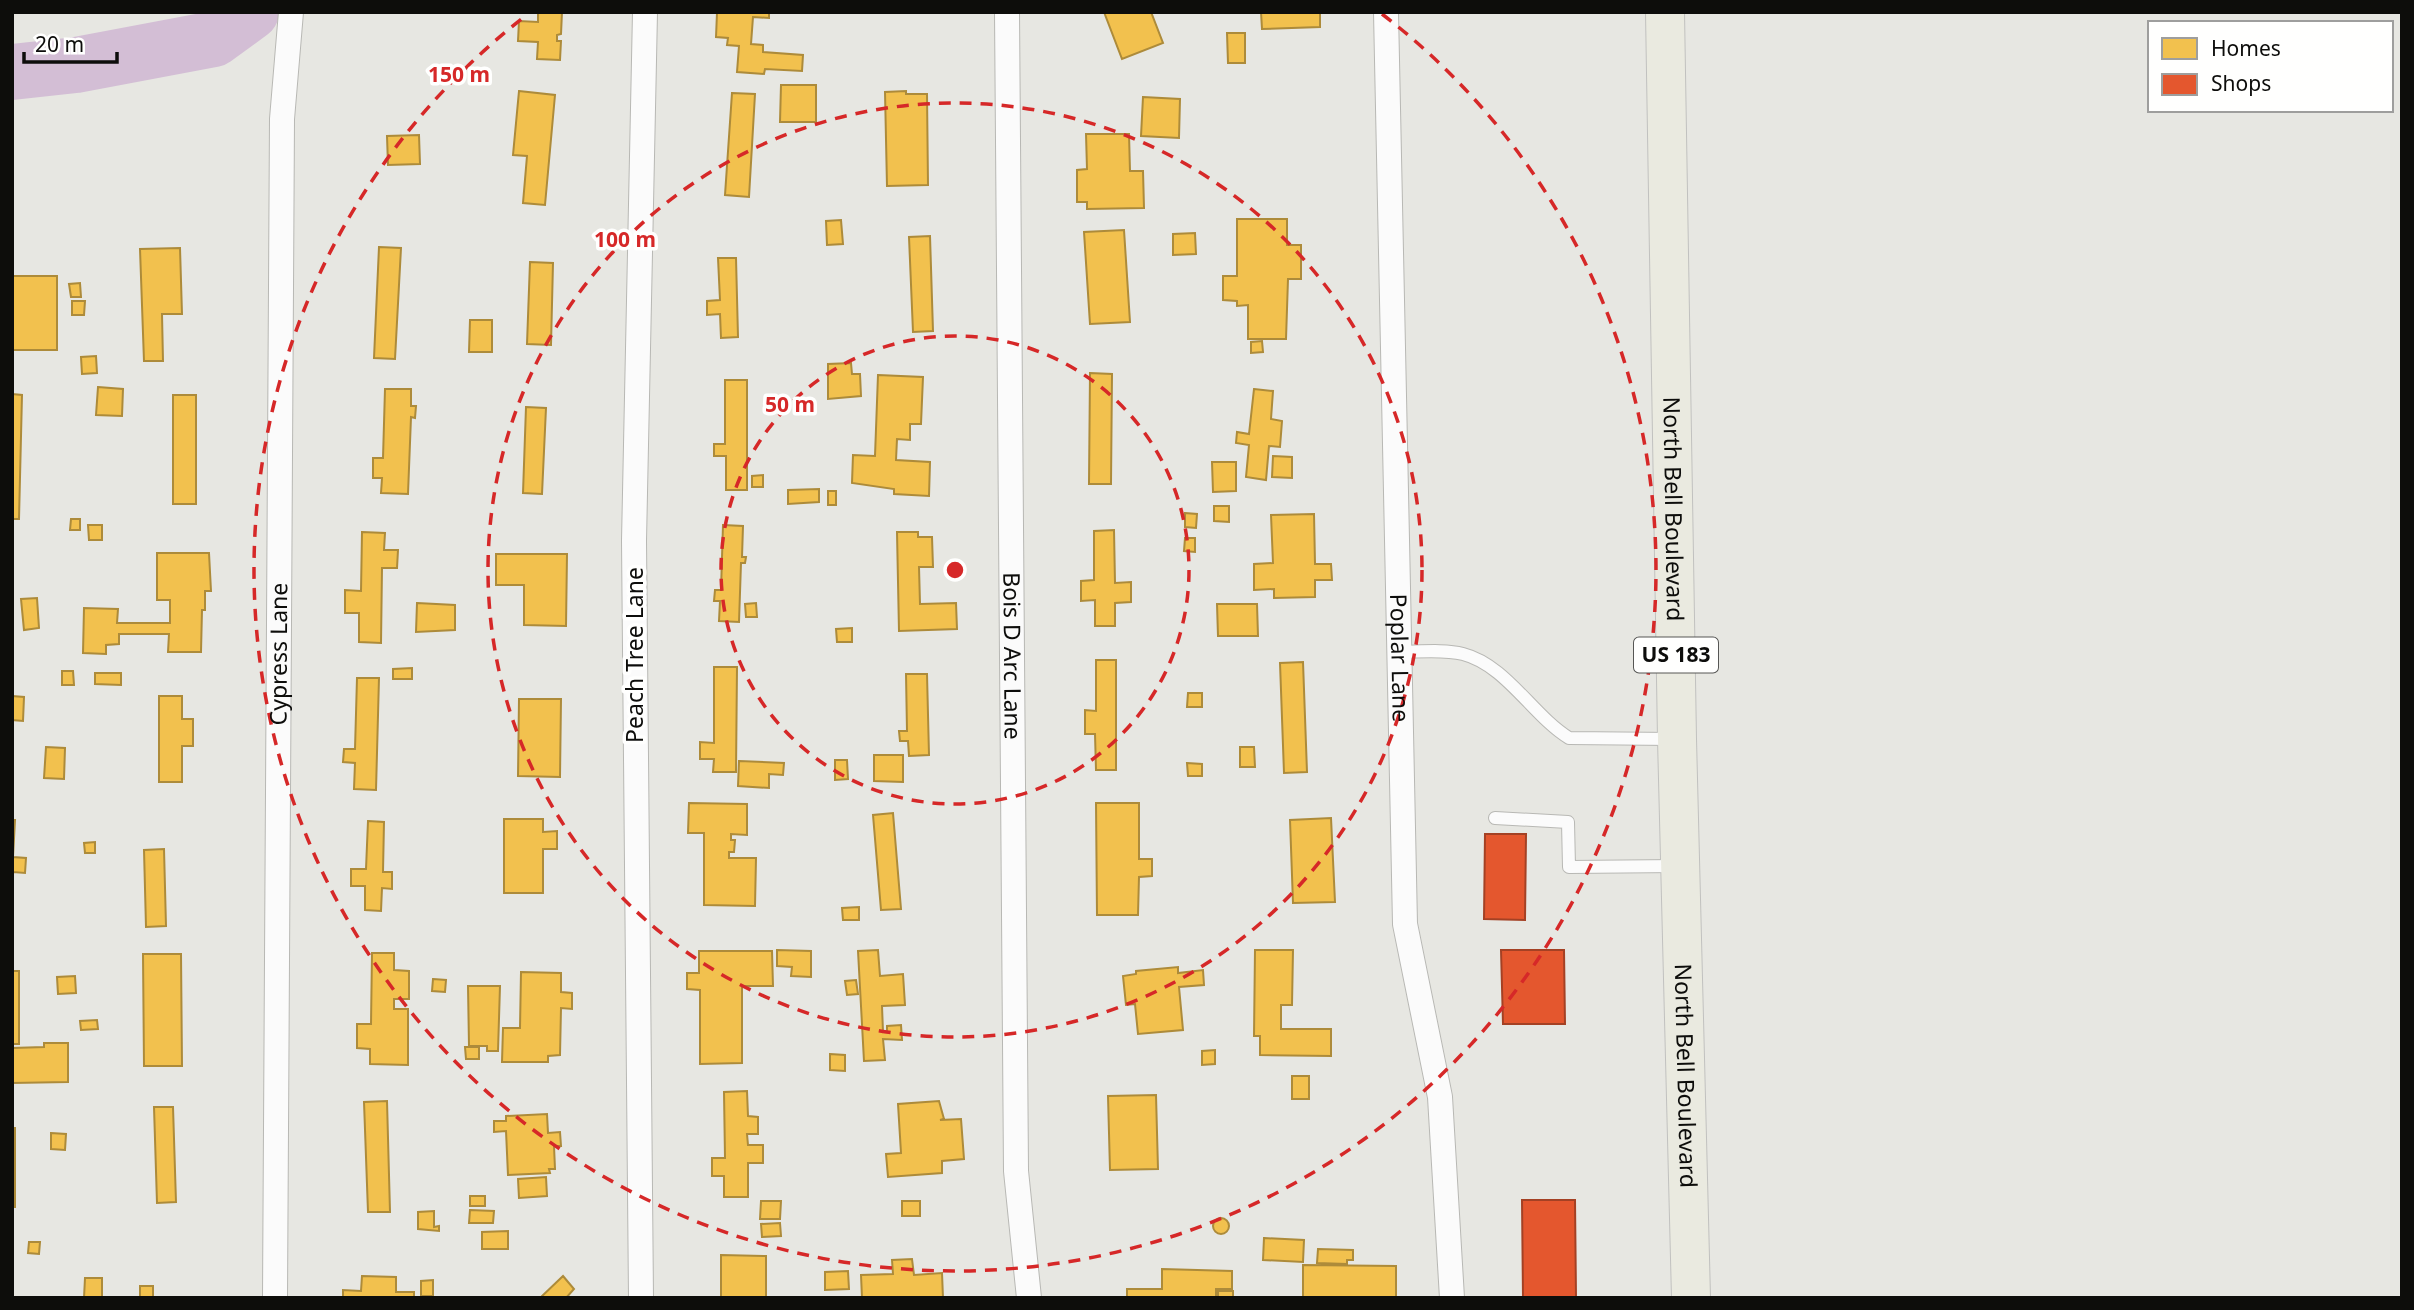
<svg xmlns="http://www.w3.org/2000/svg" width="2414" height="1310" font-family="'Noto Sans',sans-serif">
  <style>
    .homes { fill: #f2c14e; stroke: #ad8b3a; stroke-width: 2 }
    .shops { fill: #e4572e; stroke: #a44124; stroke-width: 2 }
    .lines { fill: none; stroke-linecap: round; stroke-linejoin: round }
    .river { stroke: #d3bed5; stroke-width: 56 }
    .lane-casing { stroke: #b8b8b4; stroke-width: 14 }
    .street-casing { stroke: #b8b8b4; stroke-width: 26 }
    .primary-casing { stroke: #c1c1bf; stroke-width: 40 }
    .lane { stroke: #fbfbfb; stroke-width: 12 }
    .street { stroke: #fbfbfb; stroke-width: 24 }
    .primary { stroke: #eaeae0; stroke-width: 38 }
    .ring { fill: none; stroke: #d62828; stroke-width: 3.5; stroke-dasharray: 12 9 }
    .labels { text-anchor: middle; stroke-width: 7; stroke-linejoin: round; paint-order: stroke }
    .shield { fill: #fffffe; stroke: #565654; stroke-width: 2 }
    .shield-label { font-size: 21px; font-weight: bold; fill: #0d0d0b }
    .street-label { font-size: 23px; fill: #0d0d0b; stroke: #fffffe }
    .centre { fill: #d62828; stroke: #fffffe; stroke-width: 3.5 }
    .ring-label { font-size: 21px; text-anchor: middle; font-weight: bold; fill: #d62828; stroke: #fffffe; stroke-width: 7; stroke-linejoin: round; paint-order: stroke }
  </style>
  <rect width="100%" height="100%" fill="#e7e7e2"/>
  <path class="homes" d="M538 12H562L561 34 557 35V41H561L560 60 537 59 538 42 518 41 519 21 538 22Z
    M730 12H769V18L753 17 751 44 763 45V52L803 55 802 71 765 69 764 74 737 72 739 46 727 45 728 38 716 37 717 13Z
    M1104 12H1151L1163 43 1122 59Z
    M1261 12H1320V27L1262 29Z
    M1227 33H1245V63H1228Z
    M781 85H816V122H780Z
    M519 91 555 95 545 205 523 203 527 156 513 155Z
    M906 91V94H927L928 185 887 186 885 92Z
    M732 93 755 94 749 197 725 195Z
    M1143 97 1180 99 1179 138 1141 136Z
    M1086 134H1129L1130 171H1143L1144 208 1087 209V202H1077V170L1087 169Z
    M419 135 420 164 388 165 387 136Z
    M1237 219H1287V245H1301V279H1288L1286 339H1248V305L1237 306V301L1223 300V276H1237Z
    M841 220 843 244 827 245 826 221Z
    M1124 230 1130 322 1090 324 1084 232Z
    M1195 233 1196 254 1173 255V234Z
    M930 236 933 331 913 332 909 237Z
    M379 247 401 248 395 359 374 358Z
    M180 248 182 314H162L163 361H144L140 249Z
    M718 258H736L738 337 721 338 720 314 707 315V301L720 300Z
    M530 262 553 263 551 345 527 344Z
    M12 276H57V350H12Z
    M80 283 81 297H71L69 284Z
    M72 301H85L84 315H72Z
    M470 320H492V352H469Z
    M1262 341 1263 352 1251 353V342Z
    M96 356 97 373 82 374 81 357Z
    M851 363 852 374H860L861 396 828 399V364Z
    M1090 373 1112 374 1111 484H1089Z
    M878 375 923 377 921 424H910V440L897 439 896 460 930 462 929 496 894 494V489L852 483 853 455 875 456Z
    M725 380H747V490H726V456H714V444H725Z
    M98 387 123 389 122 416 96 415Z
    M385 389H411V406H416L415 418 411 417 408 494 381 493 382 478H373V458H383Z
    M1254 389 1273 391 1271 419 1282 421 1280 447 1269 446 1266 480 1246 477 1249 445 1236 443 1237 432 1249 434Z
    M12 394 22 395 19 519H12Z
    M173 395H196V504H173Z
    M526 407 546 408 542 494 523 493Z
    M1273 456 1292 457V478L1272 477Z
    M1212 462H1236V491L1213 492Z
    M763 475V487H752V476Z
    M819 489V502L788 504V490Z
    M828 491H836V505H828Z
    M1214 506H1229V522L1214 521Z
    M1185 513 1197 514 1196 528 1185 527Z
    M1314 514 1315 564H1331L1332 580H1315V597L1274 598V589L1254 590V564L1273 563 1271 515Z
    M71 519H80V530H70Z
    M88 525H102V540H89Z
    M723 525 743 526 742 557H746L745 563H741L739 622 719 621 720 601H714L715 590H721Z
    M1114 530 1115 583 1131 582V602L1115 603V626H1095V600L1081 601V581L1094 580V531Z
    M362 532 385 533 384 550H398L397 568H382L381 643 359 642V613H345V590L361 591Z
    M897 532H918V537H932L933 567H919L920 604 956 603 957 629 899 631Z
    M1185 538H1195V552L1184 551Z
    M157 553H209L211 591H205V610H202L201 652H168L169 634H119V644L106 645V654L83 653 84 608 118 609 117 623H170V600H157Z
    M496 554H567L566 626 524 625V585H496Z
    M37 598 39 628 24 630 21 599Z
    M417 603 455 605V630L416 632Z
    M756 603 757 617H746L745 604Z
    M1217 604H1257L1258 636H1218Z
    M852 628V642H837L836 629Z
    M1096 660H1116V770H1096L1095 734H1085V710L1096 711Z
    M1303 662 1307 772 1284 773 1280 663Z
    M714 667H737L736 772H713L714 759H700V742L714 743Z
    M412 668V679H393V669Z
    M62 671H73L74 685H62Z
    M95 673H121V685L95 684Z
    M906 674H927L929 755 909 756 908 741H900L899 731H907Z
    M357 678H379L376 790 354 789 355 763 343 762 344 749H355Z
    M1188 693H1202V707H1187Z
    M12 696 24 697 23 721 12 720Z
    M159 696H182V719H193V746H182V782H159Z
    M519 699H561L560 777 518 776Z
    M46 747 65 748 64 779 44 778Z
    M1240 747H1254L1255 767H1240Z
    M874 755H903V782L874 781Z
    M835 760H847L848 779 835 780Z
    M739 761 784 763 783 775 769 774V788L738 786Z
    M1187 763 1202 764V776H1188Z
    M689 803 747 804V835L731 834V840H735L734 852H729V858H756L755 906 704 905V833H688Z
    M1096 803H1139V859H1152V876L1139 877 1138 915H1097Z
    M893 813 901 909 881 910 873 815Z
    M1331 818 1335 902 1293 903 1290 820Z
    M504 819H543V832L557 831V849H543V893H504Z
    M12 820H15L13 857 26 858 25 873 13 872 12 888Z
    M368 821 384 822 383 872H392V889L382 888 381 911 365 910V886H351V869H366Z
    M95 842V853H85L84 843Z
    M164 849 166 926 146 927 144 850Z
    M859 907V920H843L842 908Z
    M777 950 811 951V977L791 976 792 967 777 966Z
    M878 950 880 976 903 974 905 1005 882 1006 883 1032 887 1031V1026L901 1025 902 1040 883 1039 885 1060 864 1061 858 951Z
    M1255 950H1293L1292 1005H1281V1029H1331V1056L1260 1055V1036H1254Z
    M699 951H772L773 986H742V1063L700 1064V990L687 989V973H699Z
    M372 953H394V970L409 971V999H394V1009H408V1065L370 1064V1049L357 1048V1024H371Z
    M143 954H181L182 1066H144Z
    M1178 967V973L1203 970 1204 985 1179 987 1183 1030 1138 1034 1135 1004 1126 1005 1123 976 1136 974V971Z
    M12 971H19V1044H12Z
    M521 972 561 973V992L572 993V1009L561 1008 560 1055 548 1056V1062H502L503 1028H520Z
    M75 976 76 993 58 994 57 977Z
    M433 979 446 980 445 992 432 991Z
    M856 980 858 994 847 995 845 981Z
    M468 986H500L498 1051H487V1046H469Z
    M97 1020 98 1029 81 1030 80 1021Z
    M44 1043H68V1082L12 1083V1048L44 1047Z
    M465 1047H479V1059H466Z
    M1215 1050V1064L1202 1065V1051Z
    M830 1054 845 1055V1071L830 1070Z
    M1292 1076H1309V1099H1292Z
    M747 1091 748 1116 758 1117V1134H747L748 1145H763V1163H748V1197H724V1176H712V1158H725L724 1092Z
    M1156 1095 1158 1169 1110 1170 1108 1096Z
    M387 1101 390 1212H368L364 1102Z
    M939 1101 944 1119 940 1120 961 1119 964 1159 942 1161V1173L888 1177 886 1154 901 1153 898 1104Z
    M154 1107H173L176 1202 157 1203Z
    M547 1114 548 1133 560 1132 561 1146H554L555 1169H549L550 1173 508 1175 506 1131 494 1132V1121H506V1116Z
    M12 1128H15V1207H12Z
    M51 1133 66 1134 65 1150 51 1149Z
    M546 1177 547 1196 519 1198 518 1179Z
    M470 1196H485V1206H470Z
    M761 1201H781L780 1219H760Z
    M902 1201H920V1216H902Z
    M470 1210 494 1211 493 1223H469Z
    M434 1211V1227L439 1226V1231L418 1229V1212Z
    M1213 1226a8 8 0 1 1 16 0a8 8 0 1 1-16 0Z
    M780 1223 781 1236 762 1237 761 1224Z
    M508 1231V1249H482V1232Z
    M1264 1238 1304 1240 1303 1262 1263 1260Z
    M29 1242H40L39 1254 28 1253Z
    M1318 1249 1353 1250V1260H1347V1264L1317 1263Z
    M721 1255 766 1256V1298H721Z
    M912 1259 914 1275 942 1273 943 1298H862L861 1275 893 1274 892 1260Z
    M1303 1265 1396 1266V1298H1303Z
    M1162 1269 1232 1271V1289H1216V1298H1127V1289H1162Z
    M848 1271 849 1289 825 1290V1272Z
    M362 1276 396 1277V1292H414V1298H343V1290L361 1291Z
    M563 1276 574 1289 566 1298H540Z
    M85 1278H102V1298H84Z
    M433 1280V1296H421V1281Z
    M140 1286H153V1298H140Z
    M1218 1291H1233V1298H1218Z"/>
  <path class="shops" d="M1485 834H1526L1525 920 1484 919Z
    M1501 950H1564L1565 1024H1503Z
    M1522 1200H1575L1576 1298H1523Z"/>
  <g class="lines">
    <path class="river" d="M12 72 76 65 214 39 251 12"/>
    <defs>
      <path id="lane" d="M1398 652C1418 652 1444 649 1463 654 1506 665 1533 716 1569 738L1673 739
        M1495 818 1568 822 1569 867 1678 866"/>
      <g id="street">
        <path id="s1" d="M1007 12 1016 1171 1029 1298"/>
        <path id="s2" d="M1386 12 1405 924 1440 1097 1452 1298"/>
        <path id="s3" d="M275 1298 282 119 291 12"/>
        <path d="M641 1298 634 541 645 12"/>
      </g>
      <g id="primary">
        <path id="s4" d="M1665 12 1677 739 1691 1298"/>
      </g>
    </defs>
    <use href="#lane" class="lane-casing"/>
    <use href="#street" class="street-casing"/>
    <use href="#primary" class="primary-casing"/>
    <use href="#lane" class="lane"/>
    <use href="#street" class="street"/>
    <use href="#primary" class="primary"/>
  </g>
  <g class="ring">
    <circle cx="955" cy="570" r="234"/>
    <circle cx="955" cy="570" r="467"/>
    <path d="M1382 14A701 701 0 1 1 528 14"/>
  </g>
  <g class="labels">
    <rect class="shield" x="1634" y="637.5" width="84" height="35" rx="5"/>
    <g class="shield-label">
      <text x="1676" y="662">US 183</text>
    </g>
    <g class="street-label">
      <text dy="8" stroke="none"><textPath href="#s4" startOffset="497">North Bell Boulevard</textPath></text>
      <text dy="8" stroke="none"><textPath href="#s3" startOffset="644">Cypress Lane</textPath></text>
      <text transform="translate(635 655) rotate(-90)" y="8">Peach Tree Lane</text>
      <text dy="8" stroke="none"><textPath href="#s1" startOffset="644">Bois D Arc Lane</textPath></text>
      <text dy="8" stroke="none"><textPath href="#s2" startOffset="646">Poplar Lane</textPath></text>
      <text dy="8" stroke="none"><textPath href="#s4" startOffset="1064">North Bell Boulevard</textPath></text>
    </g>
  </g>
  <circle cx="955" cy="570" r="10" class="centre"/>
  <g class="ring-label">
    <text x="459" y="82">150 m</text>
    <text x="625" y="247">100 m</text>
    <text x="790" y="412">50 m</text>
  </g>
  <rect width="2414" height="1310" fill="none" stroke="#0d0d0b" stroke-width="28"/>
  <rect x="2148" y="21" width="245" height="91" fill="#fffffe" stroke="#9e9e9d" stroke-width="2"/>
  <rect x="2162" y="38" width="35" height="21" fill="#f2c14e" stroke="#9e9e9d" stroke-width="2"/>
  <text x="2211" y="56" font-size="21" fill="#0d0d0b">Homes</text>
  <rect x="2162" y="74" width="35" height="21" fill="#e4572e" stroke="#9e9e9d" stroke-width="2"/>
  <text x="2211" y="91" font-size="21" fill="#0d0d0b">Shops</text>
  <path d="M24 52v10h93v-10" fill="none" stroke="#0d0d0b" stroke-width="3.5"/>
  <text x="35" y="52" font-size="21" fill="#0d0d0b" stroke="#fffffe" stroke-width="5" paint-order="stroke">20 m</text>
</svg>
